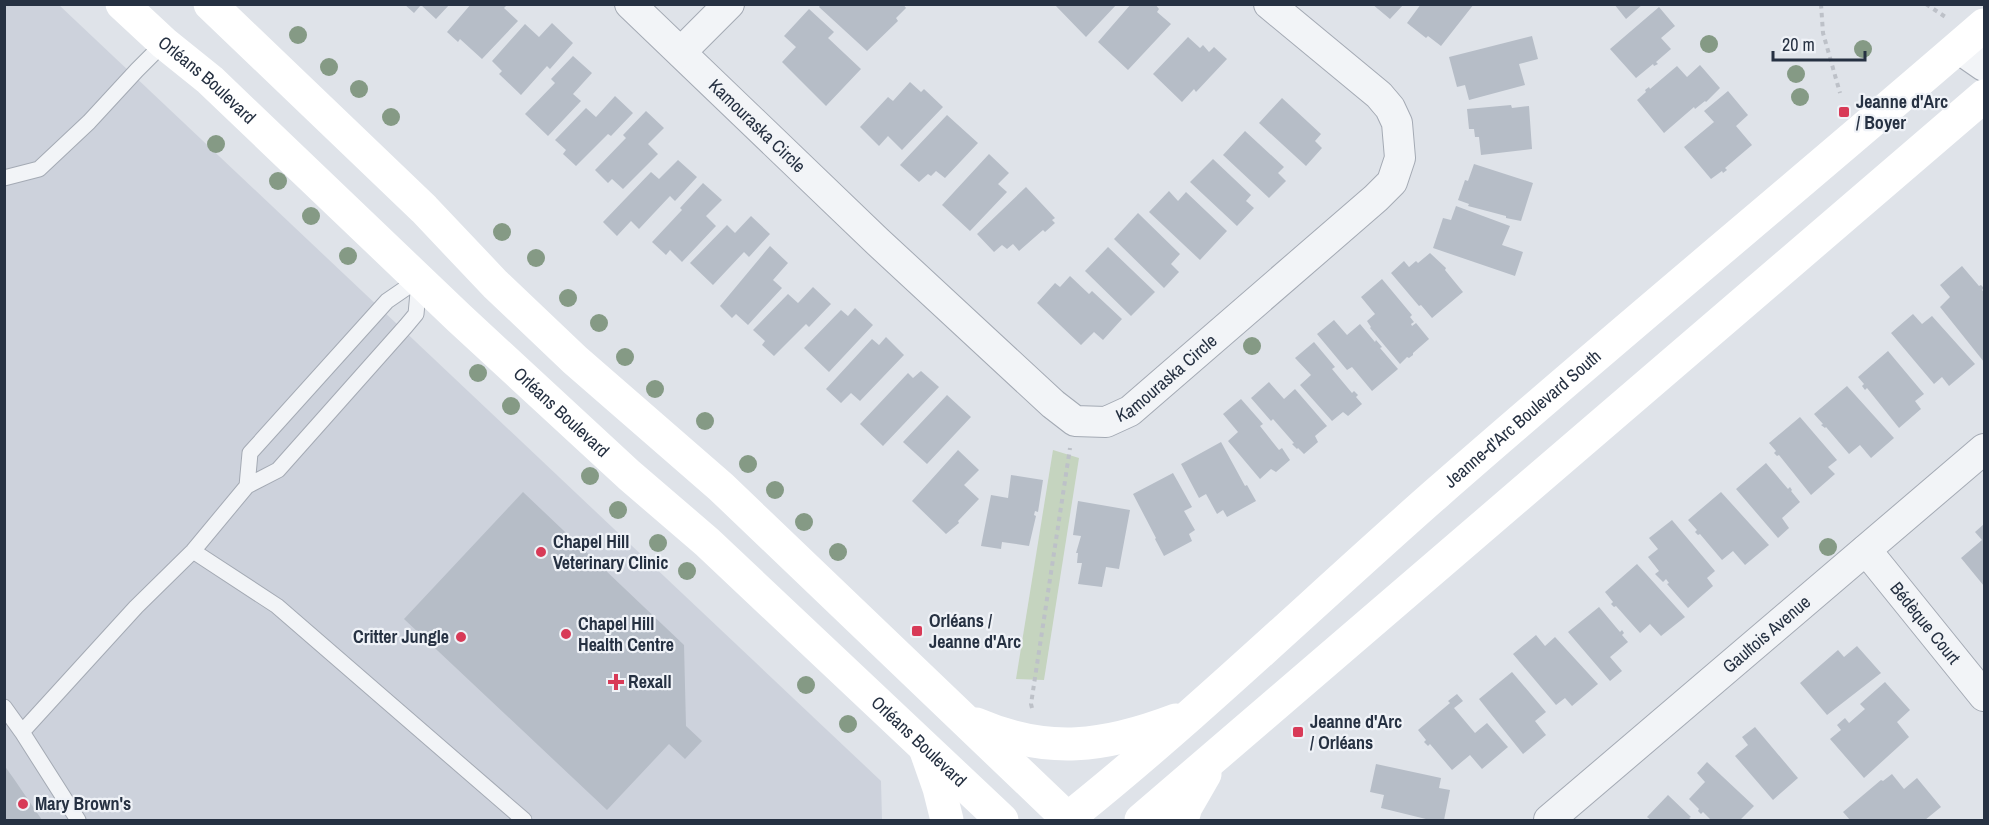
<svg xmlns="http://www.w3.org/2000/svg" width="1989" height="825" font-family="'Archivo Narrow',sans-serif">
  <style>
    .built { fill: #cdd2dc }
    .green { fill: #c5d4bf }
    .building { fill: #b6bdc7 }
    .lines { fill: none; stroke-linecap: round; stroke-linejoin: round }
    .lane-casing { stroke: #a4aab4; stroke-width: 17 }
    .street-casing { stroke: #a4aab4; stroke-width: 32 }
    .path { stroke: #bdc1c8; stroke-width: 4; stroke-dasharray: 4.5 4.5; stroke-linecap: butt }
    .lane { stroke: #f2f4f7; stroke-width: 15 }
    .street { stroke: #f2f4f7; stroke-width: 30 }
    .secondary { stroke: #fff; stroke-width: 33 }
    .tree { fill: #859a85 }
    .poi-dot { fill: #d83a57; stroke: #eff2f7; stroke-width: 2 }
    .labels { text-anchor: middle; stroke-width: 4.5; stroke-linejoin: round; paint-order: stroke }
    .street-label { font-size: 18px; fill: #263142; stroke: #eff2f7 }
    .poi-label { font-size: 18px; font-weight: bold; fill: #263142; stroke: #eff2f7; text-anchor: start }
  </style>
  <rect width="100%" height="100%" fill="#dfe3e9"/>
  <path class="built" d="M5 4 59 5 881 781 882 820H5Z"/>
  <path class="green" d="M1053 450 1079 458 1044 680 1016 679Z"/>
  <path class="building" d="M404 4H450L436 19 421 5 414 13Z
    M471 4H508L504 8 518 21 482 59 460 39 458 42 447 32Z
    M821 4H903L906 8 896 18 898 21 867 51 819 7Z
    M1054 4H1117L1086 37Z
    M1131 4H1155L1159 9 1157 12 1171 24 1128 70 1098 42Z
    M1372 4H1404L1390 19Z
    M1421 4H1474L1441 46 1428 36 1426 38 1407 23Z
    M1614 4H1643L1626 19Z
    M1659 7 1675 26 1661 38 1671 49 1656 62 1658 64 1654 66 1653 64 1636 78 1610 49Z
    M809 9 834 32 828 38 861 69 826 106 782 62 796 47 784 36Z
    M552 23 573 43 550 69 547 66 521 95 499 74 502 71 492 61 525 24 539 37Z
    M1532 36 1538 59 1519 64 1525 85 1469 100 1465 85 1457 87 1449 57Z
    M1188 37 1200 48 1203 45 1209 52 1214 47 1227 59 1196 92 1194 89 1182 102 1153 74Z
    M573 56 592 73 573 94 581 101 548 136 525 114 555 83 551 79Z
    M1700 65 1720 88 1706 102 1705 101 1695 109 1694 107 1664 133 1637 100 1646 92 1645 90 1649 87 1650 89 1677 66 1687 77Z
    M910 82 921 92 924 89 943 107 902 150 888 136 879 146 860 127 888 97 893 101Z
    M1728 91 1748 115 1736 126 1752 145 1725 168 1727 170 1723 173 1722 171 1711 179 1684 147 1714 122 1704 111Z
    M615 96 633 113 611 136 608 134 576 166 563 154 566 150 555 140 586 108 596 117Z
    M1282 98 1321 134 1315 141 1322 148 1306 166 1259 123Z
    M1511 105 1512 108 1529 106 1532 149 1481 155 1479 137H1475L1474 129H1469L1467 109Z
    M646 111 664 128 648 144 658 154 623 189 612 179 608 183 595 170 626 138 623 135Z
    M947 115 978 143 945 178 936 171 931 176 928 174 919 182 900 165Z
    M1245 131 1284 167 1278 173 1286 181 1269 198 1223 155Z
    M989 154 1009 173 998 184 1007 192 970 231 942 205Z
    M1213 159 1251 195 1246 201 1254 208 1237 226 1190 182Z
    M678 160 697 177 675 201 670 196 639 229 631 221 617 236 603 222 651 172 659 179Z
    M1474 164 1533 183 1521 221 1506 218V216L1468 206 1469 204 1458 200 1465 180 1468 181Z
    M703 183 722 200 706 216 716 226 682 262 670 250 666 255 652 242 682 210 680 208Z
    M1026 187 1055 218 1052 220 1055 223 1045 232 1043 230 1019 251 1013 244 1007 249 1002 245 994 252 977 234Z
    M1169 191 1178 201 1186 192 1227 231 1200 260 1149 212Z
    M1456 206 1510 226 1502 245 1523 252 1515 276 1433 248 1443 218 1451 220Z
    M1138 213 1180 254 1171 264 1179 272 1164 288 1114 239Z
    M751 216 770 234 749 257 744 252 713 285 690 263 727 225 735 233Z
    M770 246 788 263 773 280 782 288 748 325 736 314 732 318 720 306Z
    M1108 247 1155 292 1131 316 1085 271Z
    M1430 253 1446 268 1445 270 1463 292 1432 318 1421 305 1419 306 1391 273 1404 261 1409 267 1416 261 1418 263Z
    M1962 266 1979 286 1981 285 1984 288 1982 290 1984 292V362L1940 307 1950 297 1940 285Z
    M1070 276 1089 294 1092 291 1122 319 1103 340 1094 332 1081 345 1037 303 1055 283 1060 287Z
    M1382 279 1412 315 1410 317 1414 322 1411 324 1412 326 1416 323 1429 339 1413 353V355L1409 358 1407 357 1400 364 1370 328 1371 327 1367 321 1375 314 1361 297Z
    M813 287 831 304 809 327 806 324 774 356 762 345 765 341 753 330 788 294 798 303Z
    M855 308 873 325 829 372 804 348 841 310 848 316Z
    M1913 314 1922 324 1932 316 1975 364 1949 386 1942 377 1934 384 1891 333Z
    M1334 320 1347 335 1360 324 1375 342 1376 340 1382 347 1380 348 1398 369 1372 391 1352 367 1347 370 1317 334Z
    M886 337 904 355 860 401 851 393 841 403 826 389 872 339 879 345Z
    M1314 342 1335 367 1332 369 1352 393 1354 391 1358 395 1356 397 1362 404 1348 416 1343 412 1332 421 1300 385 1311 375 1295 358Z
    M1888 351 1924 394 1915 401 1921 409 1899 428 1867 388 1865 390 1862 386 1864 384 1858 377Z
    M921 371 939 387 883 446 860 424 908 373 913 378Z
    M1269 382 1284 399 1295 389 1327 426 1315 436 1318 442 1304 454 1298 448 1297 449 1292 444 1294 443 1273 419 1271 421 1251 398Z
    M1847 386 1894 438 1871 458 1860 445 1849 454 1826 427 1825 428 1821 425 1823 424 1814 414Z
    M947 395 971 417 927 464 903 442Z
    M1241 399 1263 424 1260 426 1279 450 1282 448 1290 460 1276 472 1271 469 1260 479 1228 441 1238 432 1223 414Z
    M1800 417 1837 460 1828 467 1835 474 1811 495 1779 455 1777 456 1774 453 1776 451 1769 443Z
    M1221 442 1245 486 1247 485 1256 501 1227 517 1223 510 1217 514 1206 494 1199 498 1181 464Z
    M958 450 979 470 964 485 979 499 958 521 959 523 946 534 912 501Z
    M1766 463 1788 489 1790 487 1792 490 1791 491 1800 502 1782 518 1789 528 1778 538 1736 489Z
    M1173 473 1192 507 1184 511 1195 530 1189 534 1192 541 1164 556 1155 539 1156 538 1133 494Z
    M1011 475 1043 480 1038 512 1035 511 1034 515 1036 516 1029 546 1002 542 1001 549 981 546 991 495 1008 498Z
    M523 492 684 645 686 726 702 741 685 759 669 744 607 810 404 619Z
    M1721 492 1769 545 1745 565 1733 551 1722 560 1700 534 1698 535 1695 532 1697 530 1688 520Z
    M1078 501 1130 510 1119 569 1106 567 1102 587 1078 584 1082 563H1077L1078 553H1076L1081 536 1073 535Z
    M1672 520 1715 571 1707 578 1713 586 1688 608 1667 584 1669 583 1666 579 1663 582 1655 574 1659 571 1648 557 1658 549 1649 538Z
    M1984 524V586L1961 558 1982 540 1975 532Z
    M1637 564 1685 617 1661 636 1650 624 1640 633 1616 606 1614 607 1611 604 1613 602 1605 592Z
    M1599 607 1620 632 1622 630 1624 633 1622 635 1628 642 1610 657 1622 671 1610 681 1568 632Z
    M1536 635 1545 646 1555 637 1598 684 1572 706 1565 698 1556 705 1513 654Z
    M1857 646 1881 673 1827 715 1800 683 1838 650 1844 657Z
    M1512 672 1546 712 1535 721 1546 735 1523 754 1479 699Z
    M1885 682 1910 710 1897 722 1909 737 1864 778 1830 739 1841 730 1837 725 1845 718 1849 723 1865 709 1860 704Z
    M1457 694 1463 701 1454 708 1475 733 1487 723 1508 747 1482 769 1470 755 1452 770 1430 744 1428 746 1424 742 1426 740 1418 730 1450 703 1448 701Z
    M1755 727 1798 778 1773 800 1735 756 1748 745 1742 737Z
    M1707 762 1754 806 1740 820H1711L1703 812 1701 814 1698 811 1699 809 1689 799 1705 782 1697 773Z
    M1376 764 1441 778 1439 788 1450 790 1444 820H1430L1381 808 1384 795 1370 792Z
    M4 765 14 779 42 820H4Z
    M1892 774 1904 789 1917 778 1941 807 1925 820H1850L1843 812 1881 780 1883 781Z
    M1668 795 1691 817 1689 818 1692 820H1651L1647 817Z"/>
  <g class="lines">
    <defs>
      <path id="lane" d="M4 178 39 169 89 122 137 70 164 43
        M247 486 250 453 387 301 419 279
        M193 551 277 606 524 820
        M4 707 22 732 78 820
        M22 732 136 607 193 551 247 486 278 470 406 326 416 314 419 282"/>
      <g id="street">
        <path id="s1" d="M630 4 877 241 1053 404 1075 421 1106 422 1130 411 1376 198 1392 182 1400 158 1397 123 1390 108 1379 95 1269 4"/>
        <path d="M1958 48 1984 66"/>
        <path d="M681 52 729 4"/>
        <path id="s2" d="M1866 550 1984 696"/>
        <path id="s3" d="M1549 820 1984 449"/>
      </g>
    </defs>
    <use href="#lane" class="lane-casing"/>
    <use href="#street" class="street-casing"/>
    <path class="path" d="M1821 4 1823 33 1840 93
      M1926 4 1947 18
      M1032 708 1031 704 1070 448"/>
    <use href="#lane" class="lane"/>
    <use href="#street" class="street"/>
    <g class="secondary">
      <path id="s4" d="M122 4 164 43 210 80 459 318 629 475 707 542 1002 820"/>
      <path d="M210 4 424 209 495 284 575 360 721 487 1069 820"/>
      <path d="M976 724C1048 755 1105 747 1176 720"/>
      <path d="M926 751 939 788 947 820"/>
      <path id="s5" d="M1066 820C1195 717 1313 602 1437 493 1617 335 1803 182 1984 25"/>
      <path d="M1141 820 1984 96"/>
      <path d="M1182 820 1186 807 1205 774"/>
    </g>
  </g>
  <g class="tree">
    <circle cx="298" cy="35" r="9"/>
    <circle cx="1709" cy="44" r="9"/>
    <circle cx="1863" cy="49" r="9"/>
    <circle cx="329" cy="67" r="9"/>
    <circle cx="1796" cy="74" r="9"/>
    <circle cx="359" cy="89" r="9"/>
    <circle cx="1800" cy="97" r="9"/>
    <circle cx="391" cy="117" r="9"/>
    <circle cx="216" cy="144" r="9"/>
    <circle cx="278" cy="181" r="9"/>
    <circle cx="311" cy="216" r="9"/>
    <circle cx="502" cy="232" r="9"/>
    <circle cx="348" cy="256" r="9"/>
    <circle cx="536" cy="258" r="9"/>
    <circle cx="568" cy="298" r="9"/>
    <circle cx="599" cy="323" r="9"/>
    <circle cx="1252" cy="346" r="9"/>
    <circle cx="625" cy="357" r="9"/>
    <circle cx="478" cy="373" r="9"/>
    <circle cx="655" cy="389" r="9"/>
    <circle cx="511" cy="406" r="9"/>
    <circle cx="705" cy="421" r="9"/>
    <circle cx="748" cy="464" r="9"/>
    <circle cx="590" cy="476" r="9"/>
    <circle cx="775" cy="490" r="9"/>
    <circle cx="618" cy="510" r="9"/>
    <circle cx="804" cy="522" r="9"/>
    <circle cx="658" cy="543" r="9"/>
    <circle cx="1828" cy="547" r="9"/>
    <circle cx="838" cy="552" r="9"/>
    <circle cx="687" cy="571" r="9"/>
    <circle cx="806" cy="685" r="9"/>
    <circle cx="848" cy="724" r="9"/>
  </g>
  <g class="poi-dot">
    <rect x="1838" y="106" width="12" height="12" rx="3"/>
    <circle cx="541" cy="552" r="6"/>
    <rect x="911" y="625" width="12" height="12" rx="3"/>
    <circle cx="566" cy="634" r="6"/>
    <circle cx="461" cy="637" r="6"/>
    <path d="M613 673h6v6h6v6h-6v6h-6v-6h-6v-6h6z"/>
    <rect x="1292" y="726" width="12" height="12" rx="3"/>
    <circle cx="23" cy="804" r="6"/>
  </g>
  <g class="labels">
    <g class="street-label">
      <text dy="6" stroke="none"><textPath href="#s4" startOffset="114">Orléans Boulevard</textPath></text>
      <text dy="6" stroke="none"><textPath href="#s1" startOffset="176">Kamouraska Circle</textPath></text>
      <text dy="6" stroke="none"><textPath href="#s1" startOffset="716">Kamouraska Circle</textPath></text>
      <text dy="6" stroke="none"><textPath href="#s4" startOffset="600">Orléans Boulevard</textPath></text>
      <text dy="6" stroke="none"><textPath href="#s5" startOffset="608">Jeanne-d'Arc Boulevard South</textPath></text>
      <text dy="6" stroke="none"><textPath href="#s2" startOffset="94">Bédèque Court</textPath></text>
      <text dy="6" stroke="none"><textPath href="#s3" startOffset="286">Gaultois Avenue</textPath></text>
      <text dy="6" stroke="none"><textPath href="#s4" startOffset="1086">Orléans Boulevard</textPath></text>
    </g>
    <g class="poi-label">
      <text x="1856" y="108">Jeanne d'Arc<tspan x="1856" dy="21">/ Boyer</tspan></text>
      <text x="553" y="548">Chapel Hill<tspan x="553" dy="21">Veterinary Clinic</tspan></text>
      <text x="929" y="627">Orléans /<tspan x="929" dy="21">Jeanne d'Arc</tspan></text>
      <text x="578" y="630">Chapel Hill<tspan x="578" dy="21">Health Centre</tspan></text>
      <text x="449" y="643" text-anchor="end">Critter Jungle</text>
      <text x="628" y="688">Rexall</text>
      <text x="1310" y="728">Jeanne d'Arc<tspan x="1310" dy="21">/ Orléans</tspan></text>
      <text x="35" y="810">Mary Brown's</text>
    </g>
  </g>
  <rect width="1989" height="825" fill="none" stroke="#263142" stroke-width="12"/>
  <path d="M1773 51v9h92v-9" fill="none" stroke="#263142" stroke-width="3"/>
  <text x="1782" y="51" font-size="18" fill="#263142" stroke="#eff2f7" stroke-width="4.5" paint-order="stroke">20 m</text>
</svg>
